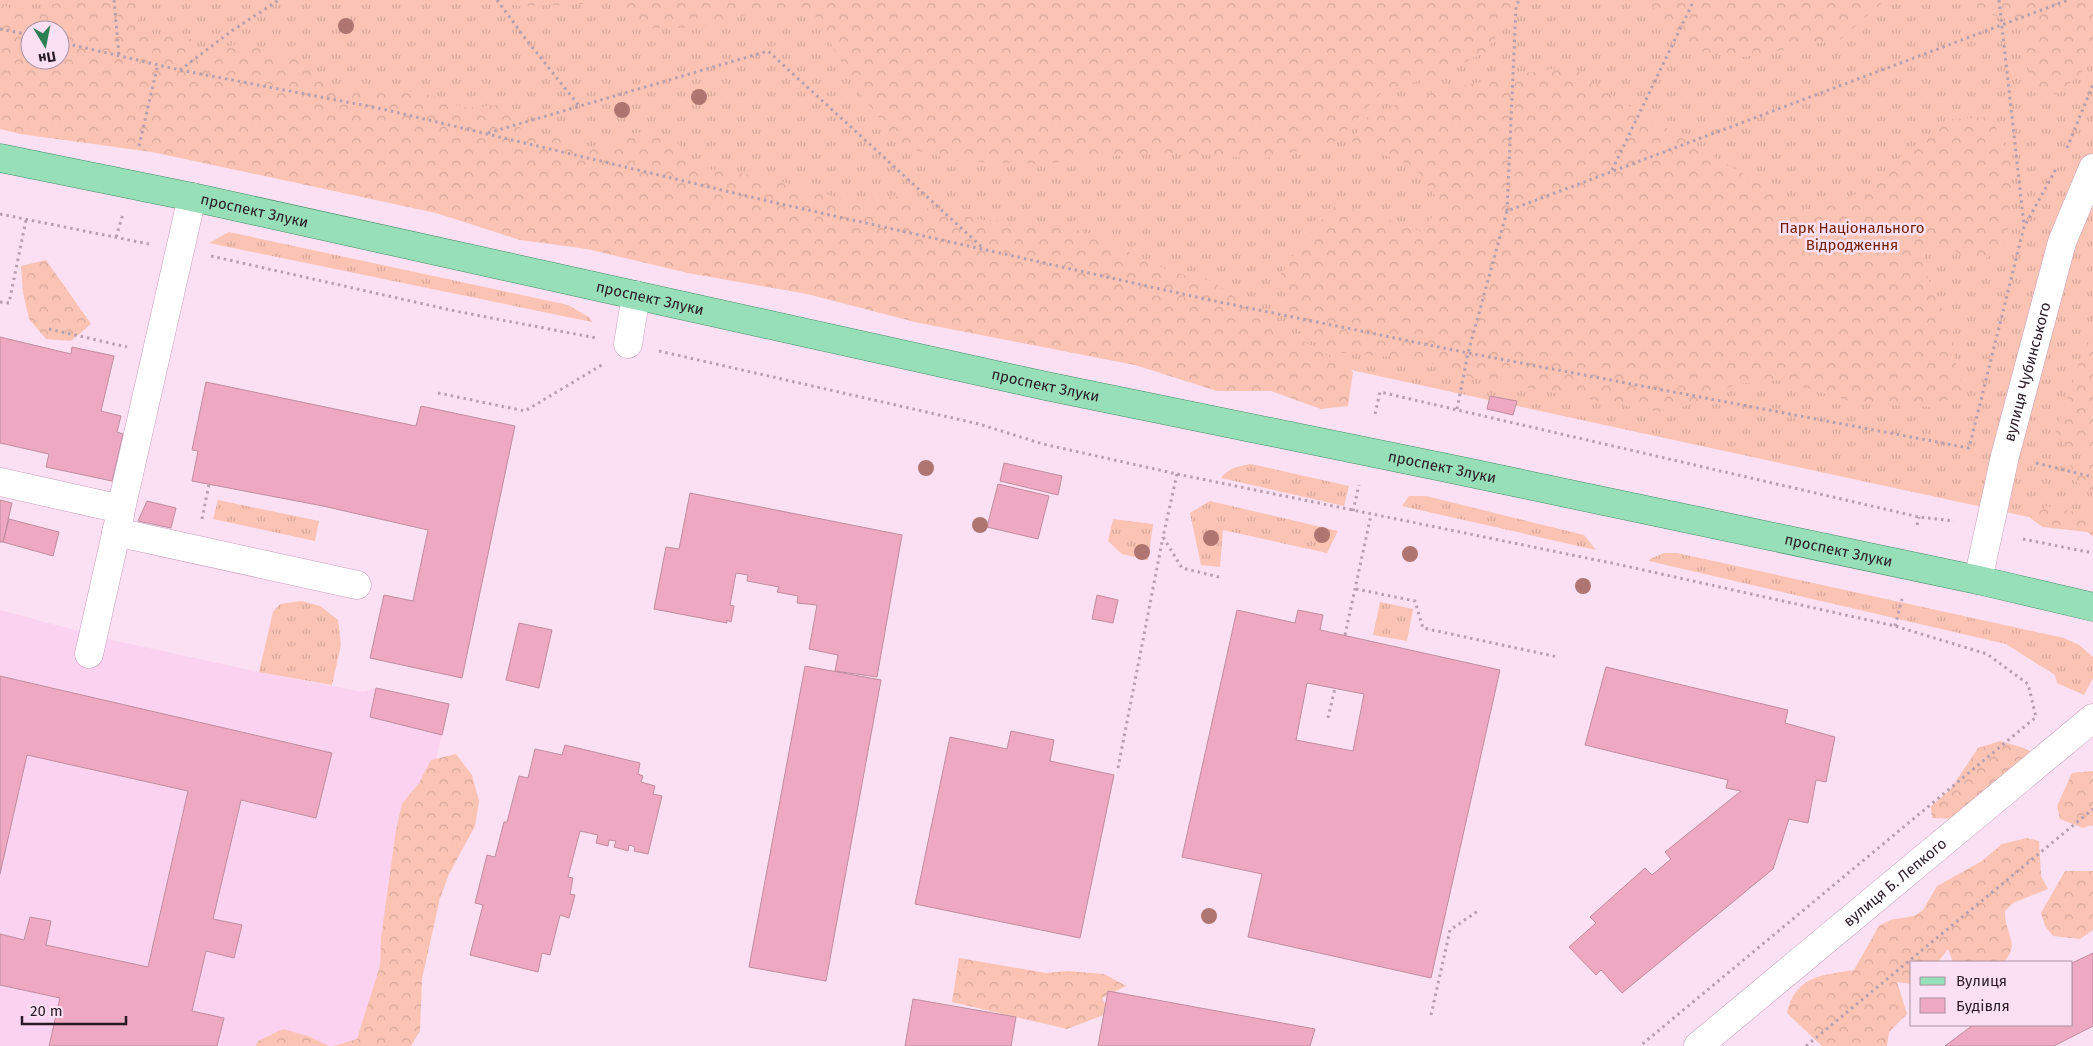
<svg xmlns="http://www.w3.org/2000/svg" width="2093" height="1046" font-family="'Fira Sans',sans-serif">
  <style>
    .built { fill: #fbd3f0 }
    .grass { fill: url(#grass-tufts); fill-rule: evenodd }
    .forest { fill: url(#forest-crowns); fill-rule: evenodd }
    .building { fill: #efa8c1; stroke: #bf8d9e; fill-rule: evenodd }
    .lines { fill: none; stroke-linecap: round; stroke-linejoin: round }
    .minor-casing { stroke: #c89ebd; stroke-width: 29 }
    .major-casing { stroke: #448c66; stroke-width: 29 }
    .path { stroke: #b79fb0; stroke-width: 3; stroke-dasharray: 2.5 4; stroke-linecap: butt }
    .minor { stroke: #fff; stroke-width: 28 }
    .major { stroke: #97dfb8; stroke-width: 28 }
    .tree { fill: #af7570 }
    .labels { text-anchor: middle; stroke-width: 5; stroke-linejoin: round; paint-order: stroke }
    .street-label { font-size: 15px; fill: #2a1a26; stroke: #fbe0f3 }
    .park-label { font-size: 15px; fill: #701e04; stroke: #fbe0f3 }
  </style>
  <defs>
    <pattern id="grass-tufts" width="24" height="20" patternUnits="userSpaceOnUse" patternTransform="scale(1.25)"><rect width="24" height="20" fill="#fac3b4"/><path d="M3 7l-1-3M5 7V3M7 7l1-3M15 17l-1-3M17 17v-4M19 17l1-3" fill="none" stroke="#d6a79b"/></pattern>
    <pattern id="forest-crowns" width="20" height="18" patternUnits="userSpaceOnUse" patternTransform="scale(1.25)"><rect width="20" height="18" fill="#fac3b4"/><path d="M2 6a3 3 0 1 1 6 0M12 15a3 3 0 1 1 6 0" fill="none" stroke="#d6a79b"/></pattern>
  </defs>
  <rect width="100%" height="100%" fill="#fbe0f3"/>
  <path class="built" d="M0 610 112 640 259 672 363 692 376 688 449 704 368 1046H0Z"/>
  <path class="grass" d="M0 0H2093V531L0 77ZM30 30H60V60H30Z
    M229 232 568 305 589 317 592 322 209 243Z
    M1251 464 1349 486 1344 506 1221 478C1228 468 1239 466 1251 464Z
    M1409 496H1426L1584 535 1596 550 1402 506Z
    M218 500 319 521 315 541 213 519Z
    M1210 501 1338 531 1327 553 1223 530 1220 567 1201 565 1190 513Z
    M1113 519 1153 524 1148 560 1122 554 1108 541Z
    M1664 553H1677L2064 638 2079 645 2093 657V678L2084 695 2057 683 2055 675 2006 644 1649 561 1650 559Z
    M301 601 320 606 338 620 341 645 332 685 259 672 273 612 280 604Z
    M1380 602 1413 609 1407 641 1373 635Z"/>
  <path class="forest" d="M0 0 3 4 16 12H38L63 0H141L136 38 167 34 189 35 198 57 225 47 251 43 267 52 294 56 310 71 337 87 357 91 382 92 394 90 423 93 467 108 509 104 523 133 549 136 601 150 621 134 648 132 675 140 693 162 712 170 740 173 769 178 849 201 900 196 933 211 984 220 1025 222 1084 231 1172 272 1212 281 1242 302 1271 325 1311 345 1353 372 1348 406 1321 409 1271 391H1217L1135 365 919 323 807 294 688 273 587 249 520 240 436 213 250 173 152 152 20 134 0 129ZM30 30H60V60H30Z
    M511 0H1519L1486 52 1439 75 1382 92 1337 141 1263 159 1158 152 1042 164 958 161 902 147 857 90 813 12 764 10 696 28H644L616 3 517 6Z
    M1647 0H1885L1841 39 1745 57 1687 50Z
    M1958 0H2093V54L2082 72 2058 94 2035 93 2024 53 2026 24 1989 14Z
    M1570 66 1614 97 1811 214 1883 182 1901 155 1952 119 1991 117 2013 166 2007 244 1977 265 1952 249 1929 244 1922 263 1938 303 1953 326 1954 354 1963 393 1932 407 1861 404 1778 380 1737 384 1698 401 1666 413 1471 378 1420 359 1331 352 1291 325 1281 274 1303 240 1336 205 1375 215 1420 231 1442 206 1415 167 1350 141 1373 113 1421 96 1506 76Z
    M46 260 91 324 71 341 46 339 29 319 23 293 21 266Z
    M2093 338V447L2066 449 2056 431 2083 351Z
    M2093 459V490H2083L2067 471 2074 460Z
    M2047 506 2093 516V536L2087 532 2043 527 2030 518Z
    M2000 741 2024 748 2033 753 1956 819 1932 818 1931 806 1950 790 1978 748Z
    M456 754 472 775 479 801 475 826 449 874 440 898 422 979 420 1031 411 1046H334L357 1039 380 966 381 938 396 830 402 804 419 783 431 760Z
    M2093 771V825L2083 828 2060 819 2057 806 2072 773Z
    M2027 838 2039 841 2041 876 2048 889 2013 903 2005 911C2004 933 2021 943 2004 962H1953L1948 949 1938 962H1912V984L1897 982 1907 1014 1889 1032 1887 1046H1822L1787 1013C1795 976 1822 975 1854 970L1879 926 1890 920 1914 916 1923 910 1937 886 1982 861 2002 844Z
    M2065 871H2093V930L2080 939 2053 936 2045 926 2041 913Z
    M959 958 1046 973 1067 971 1104 974 1126 986 1102 998 1109 1013 1067 1029 952 1002Z
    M283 1029 308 1036 329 1046H256L258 1041Z"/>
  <path class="building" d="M0 337 71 354 72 347 114 356 101 411 121 416 117 432 123 434 112 481 46 467 49 454 0 443Z
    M206 382 416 426 421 406 515 426 462 678 370 658 384 595 413 601 428 530 323 506 192 481 198 451 192 450Z
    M1490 396 1517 401 1513 415 1487 409Z
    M1004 463 1062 476 1058 495 1000 481Z
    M998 484 1049 496 1038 539 987 527Z
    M690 493 902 535 877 677 835 671 838 655 809 649 817 605 797 603 798 596 777 592 779 587 747 581 748 575 736 573 730 605 734 606 731 622 727 620V623L654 609 666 547 679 549Z
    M0 500 12 503 3 542H0Z
    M147 501 176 508 171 528 138 521Z
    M9 519 59 532 53 556 3 542Z
    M1097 595 1118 600 1113 623 1092 619Z
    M1237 610 1295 623 1298 610 1323 615 1320 630 1500 670 1431 978 1248 937 1262 874 1182 857ZM1307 683 1364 694 1353 751 1296 740Z
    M519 623 552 630 539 688 506 680Z
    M805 666 881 680 826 981 749 967Z
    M1606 667 1788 710 1785 723 1835 737 1826 782 1816 780 1808 823 1789 819 1773 869 1622 993 1601 970 1596 975 1569 947 1596 923 1590 917 1645 868 1652 875 1671 859 1665 852 1741 791 1726 788 1728 780 1585 745Z
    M0 676 332 753 316 818 241 800 213 919 242 925 234 958 206 951 192 1011 224 1018 217 1046H49L60 998 0 985V934L24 940 30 917 51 921 46 945 148 967 188 791 27 755 0 874Z
    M376 688 449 704 442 735 370 717Z
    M1011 731 1054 740 1050 761 1114 775 1080 938 915 904 950 737 1007 749Z
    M565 745 640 763 638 774 643 776 641 782 655 786 653 794 662 796 648 854 634 851 635 847 629 845 628 851 614 847 616 841 609 840 608 846 596 843 598 835 580 831 568 877 573 878 570 894 575 895 569 918 560 915 550 955 542 953 538 972 470 955 483 905 475 903 487 855 495 857 504 822H507L519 776 528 778 535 749 562 755Z
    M2093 953V1026L2054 1046H1945L1973 1025H2072V963Z
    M1108 991 1315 1029 1310 1046H1098Z
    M913 999 1016 1017 1011 1046H905Z"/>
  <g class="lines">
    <defs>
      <g id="minor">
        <path d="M628 344 636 295"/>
        <path d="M0 482 121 509 192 197"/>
        <path d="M116 532 357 585"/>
        <path id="s1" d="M1978 580 2005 456 2062 242 2093 168"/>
        <path d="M89 654 120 516"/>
        <path id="s2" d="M1698 1046 2093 718"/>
      </g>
      <g id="major">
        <path id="s3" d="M0 158 192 197 1046 386 1447 468 1978 580 2093 607"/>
      </g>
    </defs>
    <use href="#minor" class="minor-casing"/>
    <use href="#major" class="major-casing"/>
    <path class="path" d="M114 0 119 55
      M497 0 525 38 580 107
      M1999 0 2024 225
      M0 29 30 35
      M60 42 180 70 378 108 772 202 1205 299 1468 353 1969 448 2024 227 2056 169
      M180 70 233 30 279 0
      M488 133 768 51 984 249
      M139 146 158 64
      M2067 148 2093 84
      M1612 170 1694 0
      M1507 211 1516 7 1519 0
      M0 214 149 244
      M116 237 123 214
      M211 256 455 311 596 338
      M0 302 9 303 26 220
      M49 329 127 347
      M659 351 979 424 1043 444 1177 474 1621 565 1895 626 1987 654 2028 684 2036 717 1640 1046
      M438 393 525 411 605 363
      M1457 409 1468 353 1507 211 2068 0
      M1375 414 1380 392 1919 517 1954 521
      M2036 463 2093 477
      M1177 474 1163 537 1182 568 1223 578
      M1353 511 1359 485
      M202 519 209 484
      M1917 525 1919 517
      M2023 539 2093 553
      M1356 589 1415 601 1423 628 1558 657
      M1895 626 1902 599
      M1345 635 1371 515
      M1328 718 1335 688
      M1118 768 1163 537
      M1431 1015 1450 930 1478 911
      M1806 1046 2093 809"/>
    <use href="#minor" class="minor"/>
    <use href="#major" class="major"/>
  </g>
  <g class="tree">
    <circle cx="346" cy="26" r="8"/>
    <circle cx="699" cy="97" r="8"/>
    <circle cx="622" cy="110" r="8"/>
    <circle cx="926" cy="468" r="8"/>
    <circle cx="980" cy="525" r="8"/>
    <circle cx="1322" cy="535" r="8"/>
    <circle cx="1211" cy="538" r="8"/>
    <circle cx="1142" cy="552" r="8"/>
    <circle cx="1410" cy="554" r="8"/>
    <circle cx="1583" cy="586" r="8"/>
    <circle cx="1209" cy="916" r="8"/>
  </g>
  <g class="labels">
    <g class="street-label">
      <text dy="5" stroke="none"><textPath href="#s3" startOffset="260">проспект Злуки</textPath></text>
      <text dy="5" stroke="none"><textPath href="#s3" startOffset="665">проспект Злуки</textPath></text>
      <text dy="5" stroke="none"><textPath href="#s1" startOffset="214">вулиця Чубинського</textPath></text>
      <text dy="5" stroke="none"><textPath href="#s3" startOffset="1070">проспект Злуки</textPath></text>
      <text dy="5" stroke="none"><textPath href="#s3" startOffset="1475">проспект Злуки</textPath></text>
      <text dy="5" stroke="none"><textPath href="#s3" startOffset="1880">проспект Злуки</textPath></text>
      <text dy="5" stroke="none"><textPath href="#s2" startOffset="256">вулиця Б. Лепкого</textPath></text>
    </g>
    <g class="park-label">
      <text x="1852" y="233">Парк Національного<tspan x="1852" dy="17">Відродження</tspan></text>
    </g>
  </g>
  <rect x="1910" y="961" width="162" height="65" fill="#fbe0f3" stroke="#a791a1"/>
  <rect x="1920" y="977" width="25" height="8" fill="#97dfb8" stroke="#a791a1"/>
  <text x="1956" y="986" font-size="15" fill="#2a1a26">Вулиця</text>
  <rect x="1920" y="998" width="25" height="15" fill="#efa8c1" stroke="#a791a1"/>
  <text x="1956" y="1011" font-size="15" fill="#2a1a26">Будівля</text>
  <g transform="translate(45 45) rotate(170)"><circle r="24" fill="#fbe0f3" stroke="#a791a1"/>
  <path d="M0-4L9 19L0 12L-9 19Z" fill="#2b7f52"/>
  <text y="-8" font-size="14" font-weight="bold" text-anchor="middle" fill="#2a1a26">Пн</text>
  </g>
  <path d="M22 1016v8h104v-8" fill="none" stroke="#2a1a26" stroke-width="2.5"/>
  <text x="30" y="1016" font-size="15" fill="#2a1a26" stroke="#fbe0f3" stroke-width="4" paint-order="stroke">20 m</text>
</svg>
